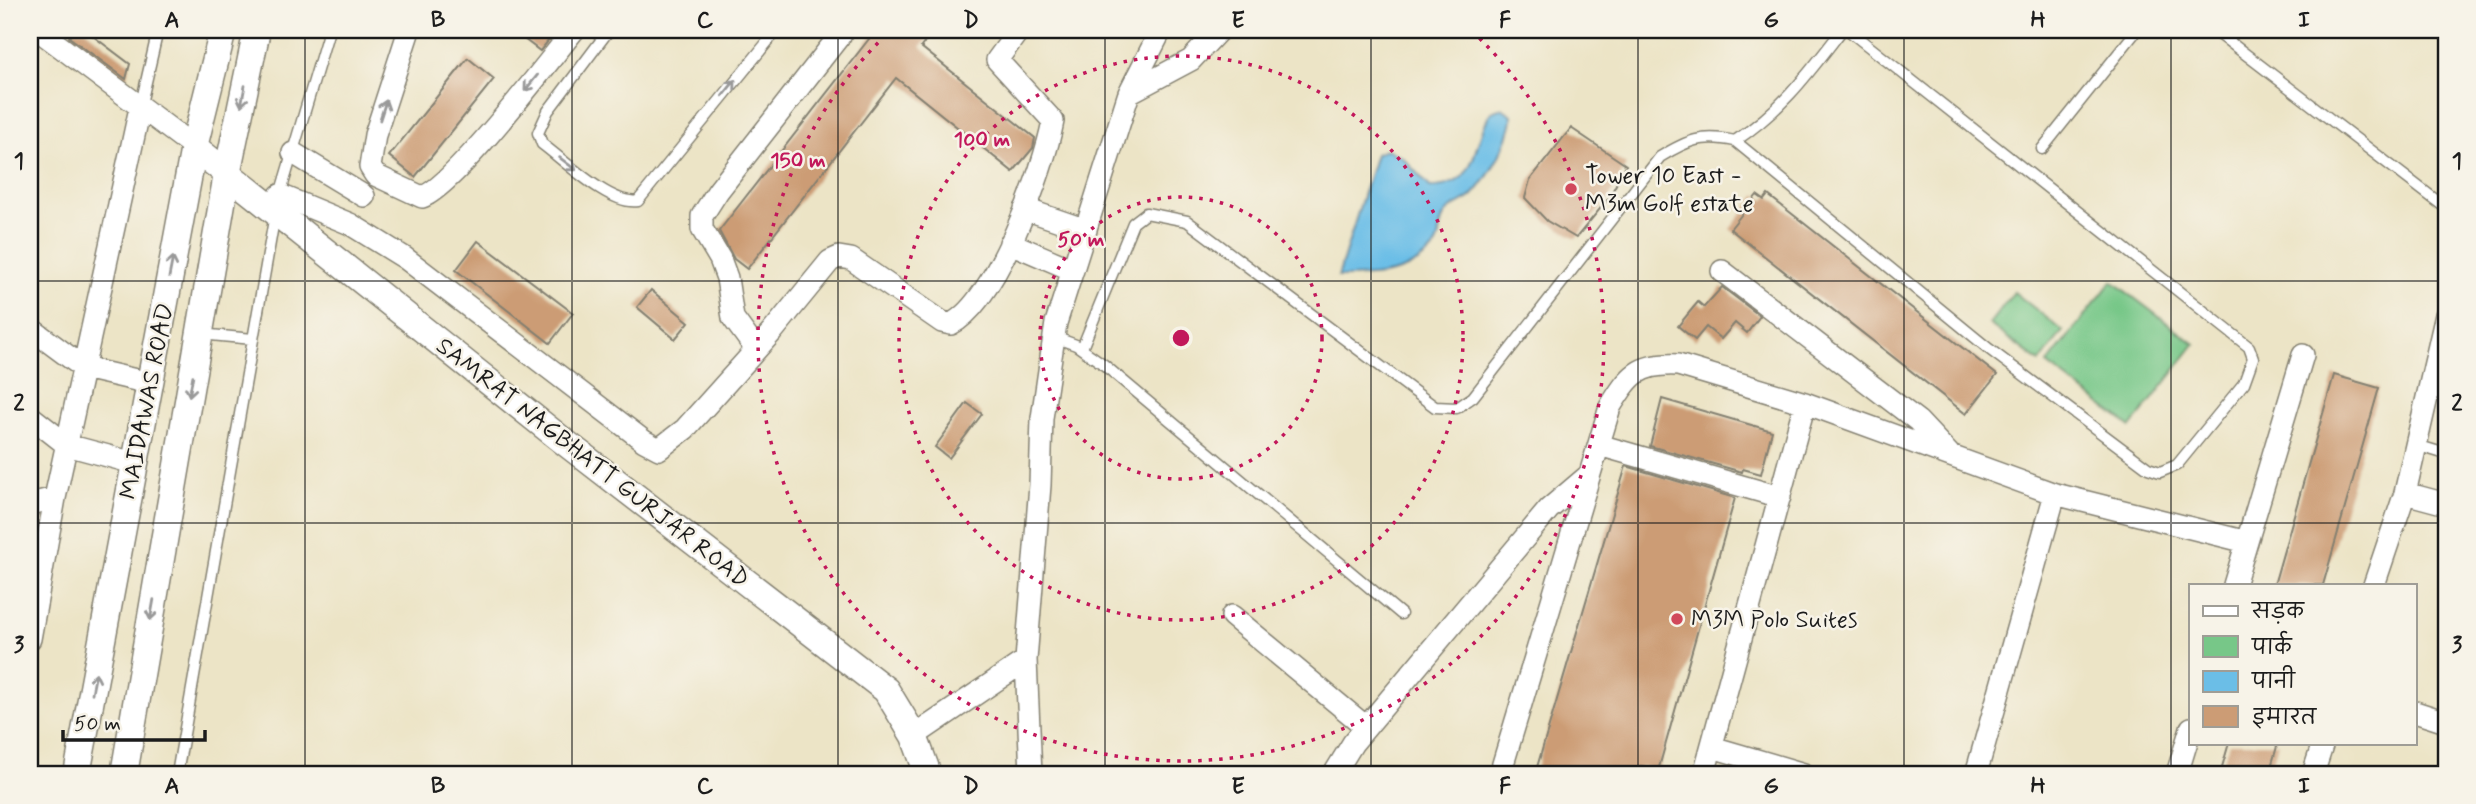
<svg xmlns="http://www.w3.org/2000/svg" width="2476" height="804" font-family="Mynerve,'Playpen Sans Deva',sans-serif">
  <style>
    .green { fill: #77c788; stroke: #4a7252; stroke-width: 2 }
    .water { fill: #6bbee7; stroke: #446d82; stroke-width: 2 }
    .building { fill: #cc9c75 }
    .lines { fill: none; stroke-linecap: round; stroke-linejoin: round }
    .service-casing { stroke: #848071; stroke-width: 13 }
    .minor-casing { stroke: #848071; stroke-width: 24 }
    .tertiary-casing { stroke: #848071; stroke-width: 29 }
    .service { stroke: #fff; stroke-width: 10 }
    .minor { stroke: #fff; stroke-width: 21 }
    .tertiary { stroke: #fff; stroke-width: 26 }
    .oneway { stroke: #999 }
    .grid { fill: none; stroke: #1c1c1c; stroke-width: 2; stroke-opacity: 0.55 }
    .ring { fill: none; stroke: #c2185b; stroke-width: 3.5; stroke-dasharray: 3.5 7 }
    .poi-dot { fill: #d1495b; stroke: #f7f3e8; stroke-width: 2.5 }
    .labels { text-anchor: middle; stroke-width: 5; stroke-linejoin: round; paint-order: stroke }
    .poi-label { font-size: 24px; fill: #1c1c1c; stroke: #f7f3e8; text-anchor: start }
    .street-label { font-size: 24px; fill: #1c1c1c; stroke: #f7f3e8 }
    .centre { fill: #c2185b; stroke: #f7f3e8; stroke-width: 3.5 }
    .ring-label { font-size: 21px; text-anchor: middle; font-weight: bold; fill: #c2185b; stroke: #f7f3e8; stroke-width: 5; stroke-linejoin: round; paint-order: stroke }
    .neatline { fill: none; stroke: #1c1c1c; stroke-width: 2.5 }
    .grid-label { font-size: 23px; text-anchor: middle; font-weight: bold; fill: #1c1c1c }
  </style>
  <rect width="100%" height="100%" fill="#f7f3e8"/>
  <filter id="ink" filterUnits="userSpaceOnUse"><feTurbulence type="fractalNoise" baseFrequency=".0143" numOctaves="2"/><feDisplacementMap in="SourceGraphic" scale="14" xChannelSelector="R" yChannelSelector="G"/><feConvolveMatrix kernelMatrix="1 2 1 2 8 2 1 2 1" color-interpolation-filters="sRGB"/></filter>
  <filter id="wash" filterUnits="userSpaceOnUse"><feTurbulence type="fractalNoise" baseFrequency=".00686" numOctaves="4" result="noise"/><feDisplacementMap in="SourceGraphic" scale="28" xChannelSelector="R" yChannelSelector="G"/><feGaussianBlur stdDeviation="1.57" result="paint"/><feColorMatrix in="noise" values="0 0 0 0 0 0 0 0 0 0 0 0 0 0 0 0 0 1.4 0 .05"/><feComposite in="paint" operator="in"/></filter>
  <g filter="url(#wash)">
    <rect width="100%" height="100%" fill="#ece4c6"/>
    <path class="green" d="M2112 281 2195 344 2131 427 2047 364Z
      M2014 292 2063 331 2040 362 1989 324Z"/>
    <path class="water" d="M1502 108 1512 115C1512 137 1488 180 1472 196 1464 203 1451 206 1445 214 1440 222 1440 230 1438 239 1436 251 1417 263 1407 268 1387 277 1360 277 1338 277L1376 154 1387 149 1403 158 1430 187C1480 187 1470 147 1491 112Z"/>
    <g id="blocks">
      <path class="building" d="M75 30H85L130 64 126 79 69 37Z
        M512 30H557L540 51Z
        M876 30H934L921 47 1035 138 1033 148 1013 172 896 78 747 269 734 259 719 231Z
        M468 58 494 79 415 177 389 156Z
        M1571 128 1626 165 1609 198 1576 238 1547 221 1525 198 1530 180Z
        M1757 195 1764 200 1768 195 1997 375 1966 414 1730 229Z
        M478 241 573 313 550 343 456 270Z
        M1722 287 1760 316 1747 333 1735 323 1721 339 1706 327 1695 340 1678 326 1698 302 1704 307Z
        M651 290 689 322 675 339 637 307Z
        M2334 375 2379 388 2323 585H2274Z
        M1662 399 1772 431 1761 474 1743 469 1742 472 1650 446Z
        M967 403 982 414 949 458 935 447Z
        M1626 466 1735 498 1658 771 1641 766 1639 774H1535Z
        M2229 743H2278L2269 774H2220Z"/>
    </g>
  </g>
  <g filter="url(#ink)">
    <use href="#blocks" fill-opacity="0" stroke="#848071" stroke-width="2"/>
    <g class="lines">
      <defs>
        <path id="service" d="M609 30 548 111 538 133 542 144C565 161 611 206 638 201L773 35V30
          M2214 30 2446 208
          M140 108 158 30
          M1735 141 1989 349 2148 468 2160 472 2177 465 2244 383 2253 358 2249 347 1848 30
          M2042 149 2137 30
          M279 198 329 30
          M200 334 253 339
          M1054 337 1076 345 1103 364 1401 614
          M1082 348 1133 223 1146 213 1187 221 1435 407 1457 408 1473 397 1660 157C1688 140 1702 134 1735 141 1783 109 1808 74 1842 30
          M2416 445 2446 454
          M177 774 275 214"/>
        <path id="minor" d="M38 30 194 147
          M409 30 375 135 370 167 375 175 422 197C453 187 549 61 574 30
          M1129 93 1161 30
          M293 153 364 196
          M280 195 350 224 405 258 644 441 659 449 685 429 772 332 830 261 839 257 851 259 942 322 951 324C996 302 1044 170 1053 121L997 60 1019 30
          M1025 209 1086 230
          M1010 243 1073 270
          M1722 271 1918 421 1949 454
          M30 328 84 368 149 383
          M755 348 733 318 727 278 720 259 702 229V216L718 191 844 30
          M30 416 67 445 134 463
          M1599 445 1780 497
          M2405 493 2446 504
          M30 504 55 498
          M2234 585 2303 355
          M2374 585 2405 493 2446 315
          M1232 616 1366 727
          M30 639 55 498 140 108
          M2415 712 2446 722
          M914 736 1026 660
          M1712 747 1804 774
          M1031 774 1026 660 1040 485 1042 418 1056 323 1129 93 1191 60 1219 30
          M1334 774 1353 743 1549 509 1589 475
          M1500 774 1610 407C1630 375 1638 363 1678 365L1805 403 2055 494 2247 542
          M1704 774 1805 403
          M1976 774 2055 494
          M2177 774 2191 728
          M2313 774 2323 743"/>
        <path id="tertiary" d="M194 147 562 440 886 690 914 736 928 774
          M77 774 194 147 223 30
          M124 774 227 174 257 30"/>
      </defs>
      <use href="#service" class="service-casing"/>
      <use href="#minor" class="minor-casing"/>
      <use href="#tertiary" class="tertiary-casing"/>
      <use href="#service" class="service"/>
      <use href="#minor" class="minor"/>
      <use href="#tertiary" class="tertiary"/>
    </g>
    <defs><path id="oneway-shaft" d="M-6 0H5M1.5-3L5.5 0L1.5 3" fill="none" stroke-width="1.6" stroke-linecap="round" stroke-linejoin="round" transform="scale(1.75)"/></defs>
    <g class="oneway">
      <use href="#oneway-shaft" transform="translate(531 83) rotate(129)"/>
      <use href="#oneway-shaft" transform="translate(729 88) rotate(-51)"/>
      <use href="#oneway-shaft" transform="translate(243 96) rotate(101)"/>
      <use href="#oneway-shaft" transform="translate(383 110) rotate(-72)"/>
      <use href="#oneway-shaft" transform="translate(568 164) rotate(37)"/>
      <use href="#oneway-shaft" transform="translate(171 267) rotate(-79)"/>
      <use href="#oneway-shaft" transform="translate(191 386) rotate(100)"/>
      <use href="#oneway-shaft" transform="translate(152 610) rotate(100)"/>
      <use href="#oneway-shaft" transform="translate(94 683) rotate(-79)"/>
    </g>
  </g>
  <path class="grid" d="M305 30V774M572 30V774M838 30V774M1105 30V774M1371 30V774M1638 30V774M1904 30V774M2171 30V774M30 281H2446M30 523H2446"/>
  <g class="ring">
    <circle cx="1181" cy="338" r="141"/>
    <circle cx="1181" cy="338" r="282"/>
    <path d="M1472 31A423 423 0 1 1 890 31"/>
  </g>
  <g class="poi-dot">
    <circle cx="1571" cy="189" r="7"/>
    <circle cx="1677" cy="619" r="7"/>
  </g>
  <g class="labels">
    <g class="poi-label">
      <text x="1585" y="183">Tower 10 East -<tspan x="1585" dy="28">M3m Golf estate</tspan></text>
      <text x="1691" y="627">M3M Polo Suites</text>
    </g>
    <g class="street-label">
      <text transform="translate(146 401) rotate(-79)" y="8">MAIDAWAS ROAD</text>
      <text transform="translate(593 462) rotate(38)" y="8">SAMRAT NAGBHATT GURJAR ROAD</text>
    </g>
  </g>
  <circle cx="1181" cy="338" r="10" class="centre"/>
  <g class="ring-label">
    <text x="982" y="146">100 m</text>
    <text x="798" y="167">150 m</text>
    <text x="1081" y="246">50 m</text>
  </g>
  <rect width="2476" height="804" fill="none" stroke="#f7f3e8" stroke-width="77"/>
  <rect x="2189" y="584" width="228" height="161" fill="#f7f3e8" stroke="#9f9d96" stroke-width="2"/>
  <rect x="2203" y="606" width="35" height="10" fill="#ffffff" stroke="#9f9d96" stroke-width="2"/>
  <text x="2252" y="618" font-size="21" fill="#1c1c1c">सड़क</text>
  <rect x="2203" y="636" width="35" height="21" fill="#77c788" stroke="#9f9d96" stroke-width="2"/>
  <text x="2252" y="654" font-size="21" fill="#1c1c1c">पार्क</text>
  <rect x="2203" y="671" width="35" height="21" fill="#6bbee7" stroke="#9f9d96" stroke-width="2"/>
  <text x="2252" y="688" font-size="21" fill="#1c1c1c">पानी</text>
  <rect x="2203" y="706" width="35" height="21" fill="#cc9c75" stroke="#9f9d96" stroke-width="2"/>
  <text x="2252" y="724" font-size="21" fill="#1c1c1c">इमारत</text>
  <path d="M63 730v10h142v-10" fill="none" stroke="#1c1c1c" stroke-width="3.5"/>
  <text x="74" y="730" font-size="21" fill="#1c1c1c" stroke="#f7f3e8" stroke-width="5" paint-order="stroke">50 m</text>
  <rect x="38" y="38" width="2400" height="728" class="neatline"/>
  <g class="grid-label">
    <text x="172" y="27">A</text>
    <text x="438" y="27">B</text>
    <text x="705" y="27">C</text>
    <text x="971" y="27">D</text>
    <text x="1238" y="27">E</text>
    <text x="1505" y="27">F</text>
    <text x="1771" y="27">G</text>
    <text x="2038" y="27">H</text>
    <text x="2304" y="27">I</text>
    <text x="19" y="168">1</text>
    <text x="2457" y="168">1</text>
    <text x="19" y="410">2</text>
    <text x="2457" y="410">2</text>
    <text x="19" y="652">3</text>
    <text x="2457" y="652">3</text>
    <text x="172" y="793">A</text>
    <text x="438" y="793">B</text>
    <text x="705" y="793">C</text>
    <text x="971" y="793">D</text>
    <text x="1238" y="793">E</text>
    <text x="1505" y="793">F</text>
    <text x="1771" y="793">G</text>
    <text x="2038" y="793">H</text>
    <text x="2304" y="793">I</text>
  </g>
</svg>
